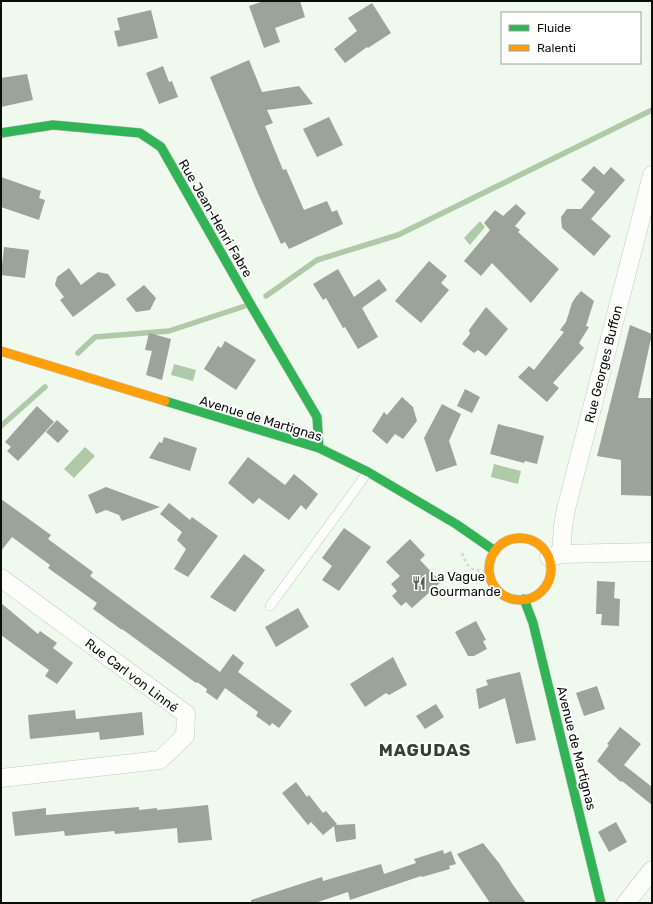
<svg xmlns="http://www.w3.org/2000/svg" width="653" height="904" font-family="Rubik,sans-serif">
  <style>
    .water { fill: #b0caa9 }
    .lines { fill: none; stroke-linecap: round; stroke-linejoin: round }
    .stream { stroke: #b0caa9; stroke-width: 5.5 }
    .building { fill: #9ca399 }
    .lane-casing { stroke: #c1c8be; stroke-width: 10 }
    .street-casing { stroke: #c1c8be; stroke-width: 19 }
    .fast-casing { stroke: #c1c8be; stroke-width: 10 }
    .slow-casing { stroke: #c1c8be; stroke-width: 10 }
    .path { stroke: #d5d8d4; stroke-width: 2.5; stroke-dasharray: 3 3; stroke-linecap: butt }
    .lane { stroke: #fdfefc; stroke-width: 9 }
    .street { stroke: #fdfefc; stroke-width: 18 }
    .fast { stroke: #30b455; stroke-width: 9 }
    .slow { stroke: #ff9f0a; stroke-width: 9 }
    .labels { text-anchor: middle; stroke-width: 4; stroke-linejoin: round; paint-order: stroke }
    .street-label { font-size: 13px; fill: #0a1009; stroke: #fff }
    .poi-label { font-size: 13px; fill: #0a1009; stroke: #fff; text-anchor: start }
    .district-label { font-size: 17px; font-weight: bold; letter-spacing: 1px; fill: #344130; stroke: #fff }
  </style>
  <rect width="100%" height="100%" fill="#f0f9ed"/>
  <path class="water" d="M480 221 485 227 470 245 464 238Z
    M174 364 196 370 193 381 171 375Z
    M85 447 95 456 74 478 64 469Z
    M494 464 521 471 518 484 491 477Z"/>
  <g class="lines">
    <path class="stream" d="M266 296 317 260 398 235 652 110
      M78 353 95 337 169 331 245 306
      M1 426 45 387"/>
  </g>
  <path class="building" d="M264 1H300L305 17 275 28 280 42 264 48 249 6Z
    M372 3 391 33 368 48 367 47 345 63 334 49 357 31 348 18Z
    M151 10 158 38 118 47 114 31 120 30 117 18Z
    M249 60 262 92 299 86 313 104 267 110 273 123 265 126 283 170 286 169 304 210 327 201 332 212 337 210 343 224 289 249 285 242 281 244 256 189 210 77Z
    M163 66 169 82 172 81 178 97 159 104 146 73Z
    M27 74 33 100 1 107V78Z
    M329 117 343 145 317 157 303 129Z
    M594 166 604 175 611 167 625 180 591 219 611 236 594 256 562 228 561 217 567 209H581L595 192 581 180Z
    M1 177 41 191 39 198 45 200 39 220 1 207Z
    M516 204 526 213 515 226 520 230 518 232 559 269 531 303 492 263 481 276 464 261 490 230 484 223 495 210 503 216Z
    M4 247 29 250 25 278 1 275Z
    M429 261 447 276 441 283 449 290 421 323 395 301Z
    M69 268 81 285 98 272 108 274 116 285 73 317 60 300 64 297 55 285 57 277Z
    M338 269 354 297 379 279 387 290 362 308 378 337 358 349 345 327 343 328 326 298 323 300 313 284Z
    M144 285 156 298 150 310 136 312 126 299Z
    M581 291 594 301 586 326 589 327 579 343 584 348 553 383 559 388 547 402 518 377 529 366 534 370 564 332 560 330 566 322 572 303 575 298Z
    M486 307 508 329 486 356 478 350 474 353 462 344 470 334 469 330Z
    M630 325 652 334 638 398H652V496L621 495V460L597 456Z
    M149 333 171 339 162 380 146 375 152 351 145 350Z
    M225 341 256 360 236 390 204 369 218 346 221 348Z
    M465 389 480 397 472 413 457 406Z
    M402 397 413 407 417 421 403 439 395 434 387 444 372 431 384 412 387 415Z
    M442 404 461 414 449 441 457 465 436 472 424 438Z
    M37 406 54 422 18 461 7 451 11 447 5 442Z
    M57 420 69 431 58 443 46 432Z
    M498 424 544 436 537 464 525 461 524 463 490 454Z
    M164 437 197 448 190 471 149 458 159 442 162 443Z
    M248 457 285 485 294 474 318 494 306 510 301 505 289 520 259 498 253 504 228 483Z
    M106 487 160 507 122 521 119 515 106 510 96 514 88 495Z
    M1 499 51 535 48 539 93 572 90 576 220 672 233 654 244 663 238 672 292 711 279 728 272 723 270 726 256 716 258 712 225 688 217 700 206 692 207 689 197 682 196 683 122 629V630L93 609 97 603 48 568 50 565 12 537 1 551Z
    M169 503 190 520 192 517 218 536 188 577 174 569 186 549 177 540 182 532 160 514Z
    M344 528 371 547 339 591 322 580 332 566 322 558Z
    M410 539 425 555 420 560 441 582 412 608 406 602 401 606 392 596 397 591 391 584 400 576 386 562Z
    M244 554 265 570 235 612 210 597Z
    M597 581 615 582 614 598 620 599 619 626 601 625 602 614H596Z
    M1 603 38 634 40 631 57 643 53 648 73 663 57 684 45 676 49 670 1 635Z
    M298 608 309 627 276 647 265 627Z
    M476 621 486 640 483 641 487 649 474 656H468L455 632Z
    M393 657 407 685 389 695 386 693 365 707 350 684Z
    M520 672 536 740 516 744 505 698 479 709 476 689 488 685 486 680Z
    M597 686 605 709 584 716 576 693Z
    M436 704 444 717 425 729 416 716Z
    M75 710 76 719 142 712 144 735 100 740 99 732 30 739 28 715Z
    M620 727 641 744 624 765 652 787V805L622 781 621 782 597 761 609 745 607 744Z
    M296 782 307 797 309 795 323 813 326 811 337 824 336 825 355 824 356 839 336 842 334 826 323 835 311 822 308 825 282 793Z
    M208 805 212 840 178 843 177 828 115 834 114 831 65 836 64 831 15 836 12 812 46 808V815L139 807V810L157 808V810Z
    M616 822 627 842 609 852 598 832Z
    M483 843 499 863 513 885 526 903H490L457 854Z
    M443 850 444 854 451 851 456 864 449 866 450 869 422 877 421 876 350 900 348 892 315 903H251V900L322 877 323 881 381 864 384 874 416 863 414 859Z"/>
  <g class="lines">
    <defs>
      <path id="lane" d="M270 606 368 472"/>
      <path id="street" d="M561 554 563 526 566 509 652 175
        M549 557 561 554 652 552
        M1 578 186 714 185 736 160 760 1 778
        M626 903 652 870"/>
      <path id="fast" d="M1 133 53 125 140 133 161 147 252 307 317 417 319 448
        M165 401 319 448 368 472 456 524 495 551
        M524 599 533 623 601 903"/>
      <path id="slow" d="M1 351 165 401
        M489 569a31 31 0 1 1 62 0a31 31 0 1 1-62 0Z"/>
    </defs>
    <use href="#lane" class="lane-casing"/>
    <use href="#street" class="street-casing"/>
    <use href="#fast" class="fast-casing"/>
    <use href="#slow" class="slow-casing"/>
    <path class="path" d="M462 553C469 571 472 570 490 572"/>
    <use href="#lane" class="lane"/>
    <use href="#street" class="street"/>
    <use href="#fast" class="fast"/>
    <use href="#slow" class="slow"/>
  </g>
  <defs>
    <symbol id="restaurant-bare" viewBox="-9 -9 18 18"><path d="M-5-6h1v4h1v-4h1v4h1v-4h1v5L-1.5 .5V6h-2V.5L-5-1ZM5-6V6H3V1.5H1.5Q1.5-4 5-6Z" fill="#5a6259" stroke="#fff" stroke-width="2.5" paint-order="stroke"/></symbol>
  </defs>
  <g fill-rule="evenodd">
    <use href="#restaurant-bare" x="409" y="573" width="20" height="20"/>
  </g>
  <g class="labels">
    <g class="street-label">
      <text transform="translate(216 218) rotate(60)" y="5">Rue Jean-Henri Fabre</text>
      <text transform="translate(603 364) rotate(-76)" y="5">Rue Georges Buffon</text>
      <text transform="translate(261 418) rotate(17)" y="5">Avenue de Martignas</text>
      <text transform="translate(132 675) rotate(37)" y="5">Rue Carl von Linné</text>
      <text transform="translate(577 748) rotate(76)" y="5">Avenue de Martignas</text>
    </g>
    <g class="poi-label">
      <text x="430" y="581">La Vague<tspan x="430" dy="15">Gourmande</tspan></text>
    </g>
    <g class="district-label">
      <text x="425" y="756">MAGUDAS</text>
    </g>
  </g>
  <rect width="653" height="904" fill="none" stroke="#0a1009" stroke-width="4"/>
  <rect x="501" y="12" width="140" height="52" fill="#ffffff" stroke="#9d9f9d"/>
  <rect x="509" y="25" width="20" height="6" fill="#30b455" stroke="#9d9f9d"/>
  <text x="537" y="32" font-size="12" fill="#0a1009">Fluide</text>
  <rect x="509" y="45" width="20" height="6" fill="#ff9f0a" stroke="#9d9f9d"/>
  <text x="537" y="52" font-size="12" fill="#0a1009">Ralenti</text>
</svg>
